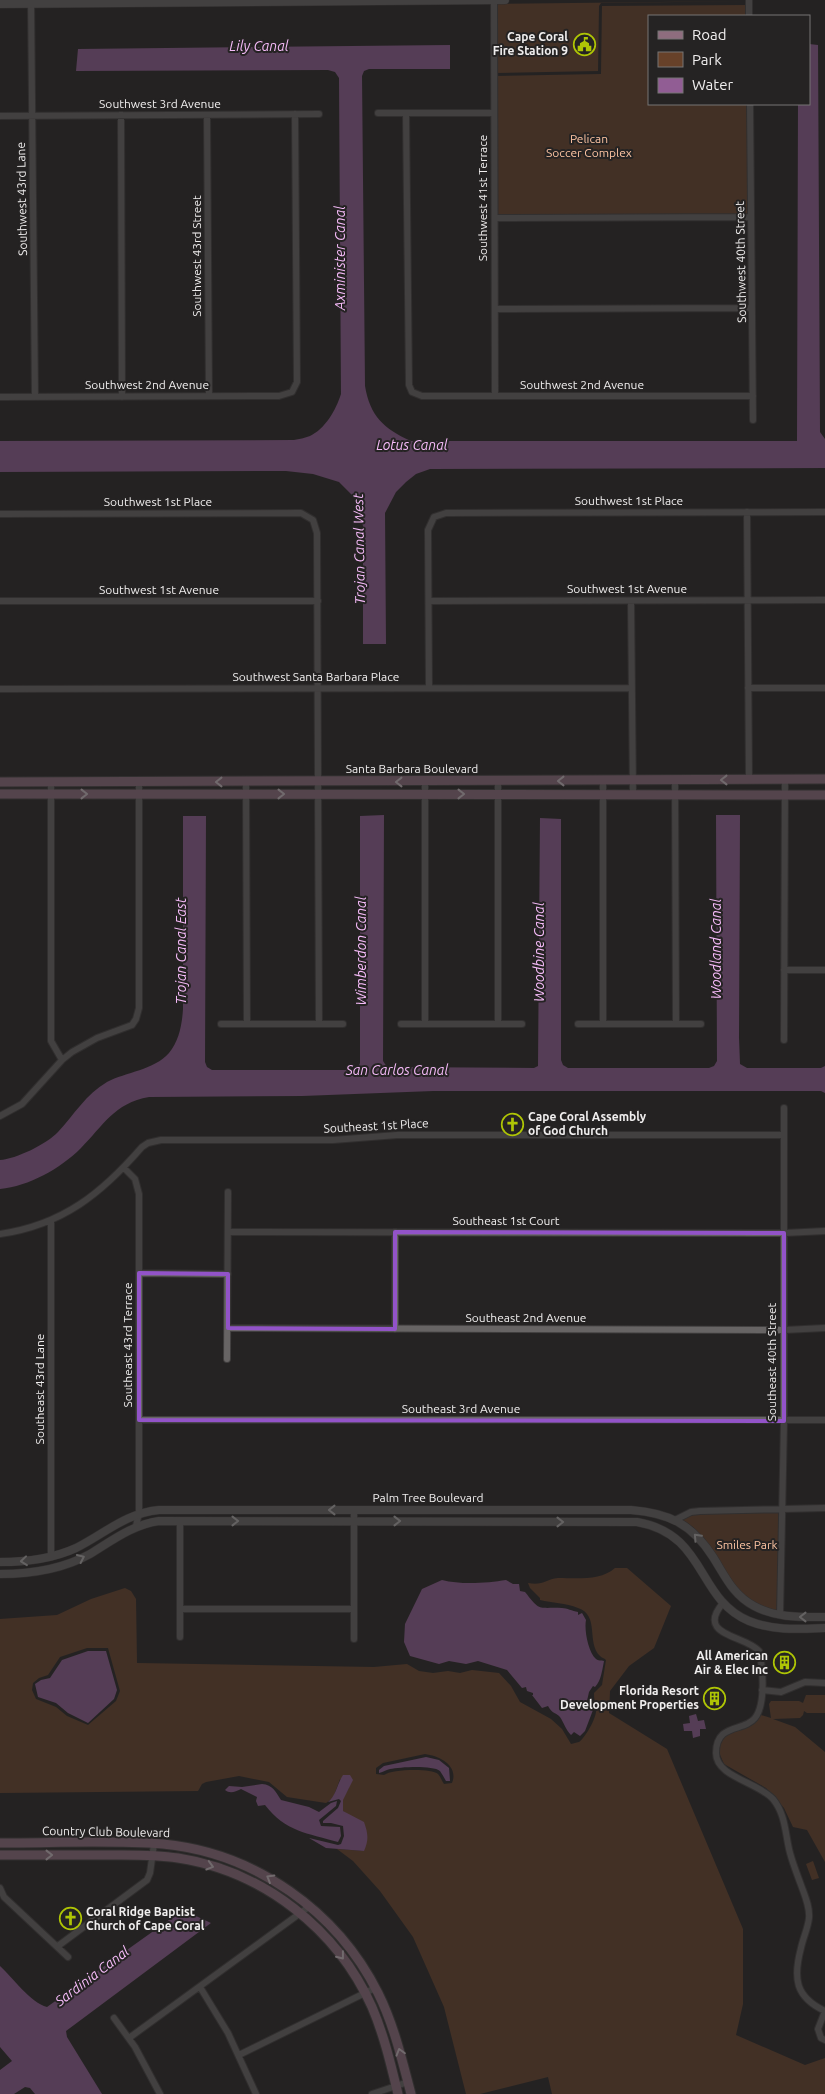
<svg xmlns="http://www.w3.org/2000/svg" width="825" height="2094" font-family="Ubuntu,sans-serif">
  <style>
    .green { fill: #674129; fill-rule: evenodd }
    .water { fill: #915d94 }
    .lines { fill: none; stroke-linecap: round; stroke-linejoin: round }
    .minor-casing { stroke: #403e3e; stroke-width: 8 }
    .tertiary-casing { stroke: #403e3e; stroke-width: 9 }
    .secondary-casing { stroke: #403e3e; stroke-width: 11 }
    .minor { stroke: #676464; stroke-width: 6 }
    .tertiary { stroke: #676464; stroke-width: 8 }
    .secondary { stroke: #8e6d7e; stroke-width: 9 }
    .oneway { stroke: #cec1c7 }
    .oneway2 { stroke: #b2b0b0 }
    .marked { fill: none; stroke: #9253c8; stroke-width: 4; stroke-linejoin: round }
    .labels { text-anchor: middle; stroke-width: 4; stroke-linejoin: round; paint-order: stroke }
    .poi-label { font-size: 12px; font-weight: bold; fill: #f0eeee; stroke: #252323; text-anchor: end }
    .street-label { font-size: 12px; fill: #f0eeee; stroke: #252323 }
    .park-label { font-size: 12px; fill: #fec5a3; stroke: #252323 }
    .water-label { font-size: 14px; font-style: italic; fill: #f6bbf9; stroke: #252323 }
  </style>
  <rect width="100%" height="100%" fill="#252323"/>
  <path class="green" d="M748 1 601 3 599 6 598 71 495 73V4Z
    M749 5V16H649V104H750L751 217 495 218 494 76 601 74 602 6Z
    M781 1511 779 1611C768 1608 756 1605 747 1598 718 1577 715 1537 681 1519L699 1513H775Z
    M615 1568H627L671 1606 654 1648 629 1666 610 1691 609 1713 667 1749 743 1929V2004L736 2035 805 2065 825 2058V2094H552L548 2077 480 2094H466L444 2007 413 1937 380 1891 353 1861 337 1849 364 1851 350 1816 343 1811 342 1800 349 1788 340 1779 333 1798 326 1803 287 1797 269 1782 239 1776 206 1782 202 1784 198 1791 0 1793V1619L57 1615 91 1599 125 1588 131 1591 136 1599 137 1663 374 1667 407 1664 419 1671 433 1673 448 1671 460 1673 472 1670 499 1673 511 1686 520 1702 551 1719 562 1729 571 1744C574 1743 576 1743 579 1742 585 1738 598 1716 596 1708 595 1703 594 1699 594 1693L602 1685 606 1660C604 1658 602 1658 600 1656 586 1643 600 1615 578 1608 566 1603 552 1603 540 1600V1598L530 1588 528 1583C543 1586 546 1579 558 1578 576 1578 601 1581 615 1568ZM87 1648H108L120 1691 116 1701 88 1725 67 1716 56 1707 36 1699 32 1690 33 1683 39 1678 48 1675 60 1657ZM425 1754C440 1756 459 1766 452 1783L444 1784C442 1781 440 1776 438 1774 431 1768 392 1769 384 1775L376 1774V1768L383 1763Z
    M806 1695H825V1713H807L804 1711 803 1715 800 1718 773 1719 795 1727 825 1752V1862L807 1830 793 1827 784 1808 766 1788 724 1764 718 1750 725 1735 743 1729 761 1715 771 1718 769 1704 771 1701H799L803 1703Z
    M813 1861 819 1878 812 1880 806 1864Z"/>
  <path class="water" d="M809 44 818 45 820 432 825 439V468L430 469 416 474 406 482 396 492 385 513 386 644H363V526L354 497 339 482 313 474 286 471 0 472V441L294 440C299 439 305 438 310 436 325 429 336 410 341 394L339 78 335 72 328 70 76 71 78 49 450 45V69H369L364 71 362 76 365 386C370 416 384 429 411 441H797L798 104H809Z
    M384 815 383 1061 387 1067 534 1068 538 1066 540 818 561 819V1060L563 1065 568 1068H709L714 1066 717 1061 716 815H740L739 1038 740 1064 747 1068H821L825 1066V1093L821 1091H433L302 1096 149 1097C114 1103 103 1126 81 1148 60 1169 29 1186 0 1189V1160C16 1159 47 1144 58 1132 74 1115 86 1094 107 1082 126 1072 154 1070 169 1053 179 1041 182 1025 183 1009V816H206L205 1062 207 1067 212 1070H354L358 1068 360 1063V816Z
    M442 1580C461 1585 488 1583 506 1580L513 1584H519L520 1591 525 1592C541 1612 537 1607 562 1608 567 1608 572 1611 578 1612V1615L582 1613 586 1620C584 1629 588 1652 596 1659 598 1661 601 1660 604 1661 602 1671 601 1681 595 1687L593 1686 589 1692 587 1701 593 1710 585 1731 580 1736 574 1732 571 1735C566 1730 564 1723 560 1717 557 1713 552 1714 548 1706L542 1708 532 1695H533V1693L527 1691 526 1687 522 1688 507 1670 478 1661 466 1664 449 1661 439 1664 410 1656 404 1642 405 1624 422 1589Z
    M88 1651H106L117 1690 114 1699 88 1723 68 1713 56 1703 38 1697 35 1684 41 1680 50 1678 62 1660Z
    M696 1714 698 1721 704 1720 706 1729H700V1736L693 1738 692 1731H684L683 1724 690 1723 689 1716Z
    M426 1757 439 1760 449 1768 450 1781H446C445 1779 442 1774 440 1771 433 1765 400 1767 390 1769 385 1770 384 1772 379 1773V1770L384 1766Z
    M343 1775H350L353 1780 343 1800V1811L364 1822C368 1833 369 1840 364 1851L326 1848 309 1838 338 1845 341 1844 344 1836 343 1826 331 1823H323V1821L338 1808 341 1801 339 1799 328 1802C336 1796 337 1784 343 1775Z
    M262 1784C273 1785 275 1791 281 1800L309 1807 319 1812 331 1803 337 1801 336 1806 319 1820 321 1826 340 1827 341 1836 338 1842C307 1833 286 1832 265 1805L258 1806 256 1801 257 1797 241 1789C235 1792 230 1794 225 1790L229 1786 242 1787Z
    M183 1910 211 1923 66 2031 67 2037 102 2094H35L30 2088 25 2087 14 2094H0V2070L12 2061 0 2047V1966C12 1977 31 2003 47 2007Z"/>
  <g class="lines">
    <defs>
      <path id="minor" d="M31 0 35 397
        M494 0 495 396
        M749 0V16
        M750 104 753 420
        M378 113H494
        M406 113 409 385 412 392 422 396H753
        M121 115 122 397
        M207 115 209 396
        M0 116 319 114
        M495 218 751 217
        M495 309 752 308
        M0 397 279 396 292 392 297 382 295 114
        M747 512 749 779
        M0 514 301 513 313 520 317 533 319 1024
        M0 601H318
        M429 601 825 600
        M631 601 633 794
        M429 688 428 530 434 517 446 513 825 512
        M748 688H825
        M0 689 632 688
        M675 780 676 1024
        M425 781V1024
        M498 781V1024
        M51 782V1041L62 1060
        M246 782 247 1024
        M784 970H825
        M221 1024H343
        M401 1024H522
        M578 1024H701
        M603 1024V780
        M784 1040 785 779
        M0 1116 22 1104 62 1060 72 1052 97 1038 132 1025 136 1019 139 1008V782
        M124 1168 135 1179 139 1194V1513L136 1526
        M228 1232 784 1233 825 1231
        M0 1234C63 1225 102 1193 142 1147L148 1143 161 1140H333L397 1135H784
        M139 1273 228 1274
        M228 1328 784 1330 825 1328
        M395 1329V1232
        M227 1359 228 1192
        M139 1420H825
        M354 1510V1639
        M675 1520 691 1512 700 1511 825 1508
        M51 1557V1221
        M723 1603C695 1636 745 1635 759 1651 763 1667 766 1704 755 1718 744 1732 716 1723 716 1753 716 1777 758 1782 773 1799 786 1815 785 1834 790 1853 793 1864 797 1874 801 1885 805 1896 810 1907 809 1918 808 1928 803 1938 801 1948 793 1978 795 1997 825 2011
        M180 1609H354
        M780 1615 784 1421V1108
        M180 1637V1521
        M762 1690 781 1692 805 1682 825 1683
        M0 1888 4 1897 68 1957
        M58 1946 147 1880 150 1873 154 1844
        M200 1987 228 2033 256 2094
        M825 2011 818 2029 821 2038 825 2040
        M114 2018 135 2047 160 2094
        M129 2038 310 1906
        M239 2055 375 1988
        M372 2094 408 2082"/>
      <path id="tertiary" d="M0 4 505 0
        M0 1562C26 1562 52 1559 76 1548 104 1534 126 1513 159 1510H631C669 1513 692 1524 713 1557 725 1576 733 1595 754 1606 776 1618 800 1617 825 1617
        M0 1574C31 1574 63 1569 90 1554 113 1540 132 1525 159 1521L637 1522C707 1534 696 1599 749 1621 774 1631 799 1629 825 1628"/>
      <path id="secondary" d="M0 782 825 779
        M0 794 825 795
        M0 1843C54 1843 109 1840 163 1844 255 1853 337 1911 378 1993 394 2025 402 2060 411 2094
        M0 1855C34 1855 68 1855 103 1855 128 1855 153 1854 178 1858 263 1871 337 1929 372 2007 384 2035 391 2065 398 2094"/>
    </defs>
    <use href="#minor" class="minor-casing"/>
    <use href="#tertiary" class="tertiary-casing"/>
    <use href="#secondary" class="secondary-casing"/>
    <use href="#minor" class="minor"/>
    <use href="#tertiary" class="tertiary"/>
    <use href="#secondary" class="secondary"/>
  </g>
  <defs><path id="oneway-chevron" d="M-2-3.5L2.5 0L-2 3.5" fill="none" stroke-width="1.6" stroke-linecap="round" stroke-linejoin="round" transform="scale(1.25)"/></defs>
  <g class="oneway">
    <use href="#oneway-chevron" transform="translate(724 780) rotate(180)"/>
    <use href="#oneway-chevron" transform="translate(561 781) rotate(180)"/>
    <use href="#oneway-chevron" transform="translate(219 782) rotate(180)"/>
    <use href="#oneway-chevron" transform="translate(399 782) rotate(180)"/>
    <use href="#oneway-chevron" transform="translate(84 794)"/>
    <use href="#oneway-chevron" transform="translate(281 794)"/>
    <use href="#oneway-chevron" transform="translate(461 794)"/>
    <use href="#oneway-chevron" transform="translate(49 1855)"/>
    <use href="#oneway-chevron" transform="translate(210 1866) rotate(16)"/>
    <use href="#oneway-chevron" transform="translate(270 1878) rotate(-150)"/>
    <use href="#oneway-chevron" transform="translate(341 1956) rotate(52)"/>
    <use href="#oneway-chevron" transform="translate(400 2052) rotate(-106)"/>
  </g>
  <g class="oneway2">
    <use href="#oneway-chevron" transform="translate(332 1510) rotate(-180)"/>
    <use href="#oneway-chevron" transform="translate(235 1521)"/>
    <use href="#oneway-chevron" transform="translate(397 1521)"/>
    <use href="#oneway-chevron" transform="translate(560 1522)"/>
    <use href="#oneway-chevron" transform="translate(697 1537) rotate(-133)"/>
    <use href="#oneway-chevron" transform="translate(81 1558) rotate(-25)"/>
    <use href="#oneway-chevron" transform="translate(24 1561) rotate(174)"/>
    <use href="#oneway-chevron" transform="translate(803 1617) rotate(180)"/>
  </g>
  <path d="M0 0H825V2094H0ZM395 1232 784 1233V1421L139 1420V1273L228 1274V1328L395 1329Z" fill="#252323" fill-opacity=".55" fill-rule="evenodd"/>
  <path class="marked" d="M395 1232 784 1233V1421L139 1420V1273L228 1274V1328L395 1329Z"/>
  <defs>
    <symbol id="civic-ring" viewBox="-11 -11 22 22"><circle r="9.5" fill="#252323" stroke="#afc505" stroke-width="1.5"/><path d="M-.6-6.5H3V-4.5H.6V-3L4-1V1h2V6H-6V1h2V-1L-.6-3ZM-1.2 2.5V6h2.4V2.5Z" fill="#afc505"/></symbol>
    <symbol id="church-ring" viewBox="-11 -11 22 22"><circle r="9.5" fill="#252323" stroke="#afc505" stroke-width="1.5"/><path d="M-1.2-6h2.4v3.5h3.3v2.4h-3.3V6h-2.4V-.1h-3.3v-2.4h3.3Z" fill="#afc505"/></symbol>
    <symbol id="building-ring" viewBox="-11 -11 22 22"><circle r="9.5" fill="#252323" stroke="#afc505" stroke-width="1.5"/><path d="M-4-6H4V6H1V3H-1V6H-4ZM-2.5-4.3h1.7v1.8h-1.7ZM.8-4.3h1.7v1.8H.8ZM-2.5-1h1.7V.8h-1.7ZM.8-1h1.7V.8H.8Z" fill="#afc505"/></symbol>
  </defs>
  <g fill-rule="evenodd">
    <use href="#civic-ring" x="572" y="32" width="25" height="25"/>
    <use href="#church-ring" x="500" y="1112" width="25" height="25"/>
    <use href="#building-ring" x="772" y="1650" width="25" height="25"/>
    <use href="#building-ring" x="702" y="1686" width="25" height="25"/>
    <use href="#church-ring" x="58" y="1906" width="25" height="25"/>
  </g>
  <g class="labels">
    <g class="poi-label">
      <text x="568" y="41">Cape Coral<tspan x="568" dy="14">Fire Station 9</tspan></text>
      <text x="528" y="1121" text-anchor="start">Cape Coral Assembly<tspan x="528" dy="14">of God Church</tspan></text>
      <text x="768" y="1660">All American<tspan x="768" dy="14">Air &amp; Elec Inc</tspan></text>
      <text x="699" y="1695">Florida Resort<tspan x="699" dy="14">Development Properties</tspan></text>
      <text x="86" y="1916" text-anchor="start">Coral Ridge Baptist<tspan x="86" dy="14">Church of Cape Coral</tspan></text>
    </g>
    <g class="street-label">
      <text x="160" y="108">Southwest 3rd Avenue</text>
      <text transform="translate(483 198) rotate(-90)" y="4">Southwest 41st Terrace</text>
      <text transform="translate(22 199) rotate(-91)" y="4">Southwest 43rd Lane</text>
      <text transform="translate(197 256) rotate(-90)" y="4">Southwest 43rd Street</text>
      <text transform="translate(741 262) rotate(-91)" y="4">Southwest 40th Street</text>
      <text x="147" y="389">Southwest 2nd Avenue</text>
      <text x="582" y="389">Southwest 2nd Avenue</text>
      <text x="629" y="505">Southwest 1st Place</text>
      <text x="158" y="506">Southwest 1st Place</text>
      <text x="627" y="593">Southwest 1st Avenue</text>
      <text x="159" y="594">Southwest 1st Avenue</text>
      <text x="316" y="681">Southwest Santa Barbara Place</text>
      <text x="412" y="773">Santa Barbara Boulevard</text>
      <text transform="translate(376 1126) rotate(-3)" y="4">Southeast 1st Place</text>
      <text x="506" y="1225">Southeast 1st Court</text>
      <text x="526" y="1322">Southeast 2nd Avenue</text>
      <text transform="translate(128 1345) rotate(-90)" y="4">Southeast 43rd Terrace</text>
      <text transform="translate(772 1362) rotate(-90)" y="4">Southeast 40th Street</text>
      <text transform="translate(40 1389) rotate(-90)" y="4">Southeast 43rd Lane</text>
      <text x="461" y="1413">Southeast 3rd Avenue</text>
      <text x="428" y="1502">Palm Tree Boulevard</text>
      <text transform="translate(106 1832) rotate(1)" y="4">Country Club Boulevard</text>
    </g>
    <g class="park-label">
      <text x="589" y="143">Pelican<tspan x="589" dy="14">Soccer Complex</tspan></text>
      <text x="747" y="1549">Smiles Park</text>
    </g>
    <g class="water-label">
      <text x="259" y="51">Lily Canal</text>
      <text transform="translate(340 258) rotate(-90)" y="5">Axminister Canal</text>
      <text x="412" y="450">Lotus Canal</text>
      <text transform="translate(359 549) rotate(-91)" y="5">Trojan Canal West</text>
      <text transform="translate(716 949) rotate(-90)" y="5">Woodland Canal</text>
      <text transform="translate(181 951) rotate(-90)" y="5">Trojan Canal East</text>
      <text transform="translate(361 951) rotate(-90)" y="5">Wimberdon Canal</text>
      <text transform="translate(539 952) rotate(-90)" y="5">Woodbine Canal</text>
      <text x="397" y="1075">San Carlos Canal</text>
      <text transform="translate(92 1976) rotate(-37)" y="5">Sardinia Canal</text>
    </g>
  </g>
  <rect x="648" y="15" width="162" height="90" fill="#252323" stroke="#767474"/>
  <rect x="658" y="31" width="25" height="8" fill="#8e6d7e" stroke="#767474"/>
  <text x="692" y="40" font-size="15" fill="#f0eeee">Road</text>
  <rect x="658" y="52" width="25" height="15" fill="#674129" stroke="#767474"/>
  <text x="692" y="65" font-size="15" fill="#f0eeee">Park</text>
  <rect x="658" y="78" width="25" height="15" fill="#915d94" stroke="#767474"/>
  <text x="692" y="90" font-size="15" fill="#f0eeee">Water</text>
</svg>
